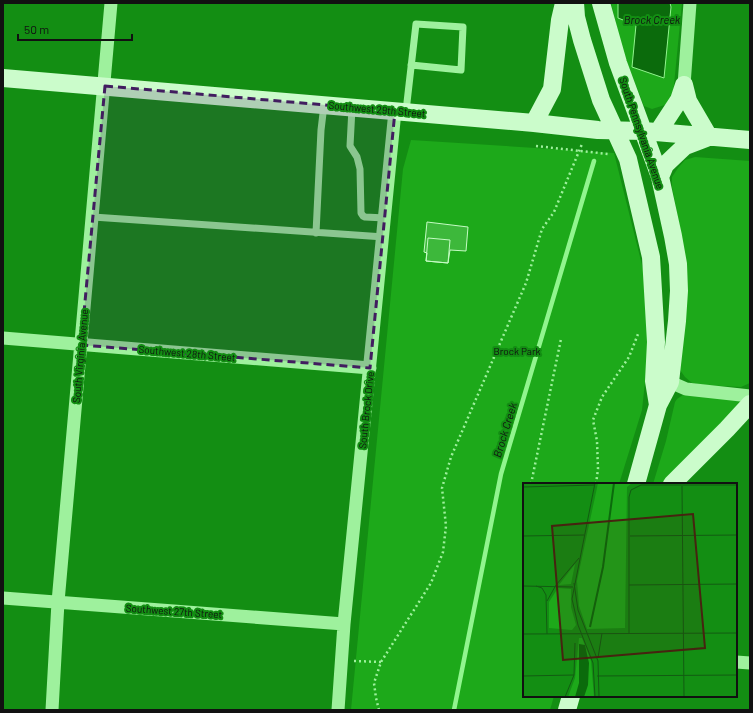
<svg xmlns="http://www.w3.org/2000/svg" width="753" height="713" font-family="Barlow,sans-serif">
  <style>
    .green { fill: #1da91a }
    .water { fill: #0b6b0c; stroke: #91f58e }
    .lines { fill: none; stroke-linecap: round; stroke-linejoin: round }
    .stream { stroke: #91f58e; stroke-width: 4.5 }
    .building { fill: #3db83b; stroke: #c5fcc4 }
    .path { stroke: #9ef19d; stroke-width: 2.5; stroke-dasharray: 2 3; stroke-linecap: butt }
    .service { stroke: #9ef19d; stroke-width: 7 }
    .minor { stroke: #9ef19d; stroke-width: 13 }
    .secondary { stroke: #cbfccb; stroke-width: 18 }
    .marked { fill: #411d5f; fill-opacity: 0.2; stroke: #411d5f; stroke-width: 3; stroke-dasharray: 8 5; stroke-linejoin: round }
    .labels { text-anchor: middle; stroke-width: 4; stroke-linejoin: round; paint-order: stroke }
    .street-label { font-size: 10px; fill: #111; stroke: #138e13 }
    .park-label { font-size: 10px; fill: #111; stroke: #138e13 }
    .water-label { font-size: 11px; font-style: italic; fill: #111; stroke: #138e13 }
    .inset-river { fill: none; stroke: #0b6b0c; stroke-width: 2 }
    .inset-road { fill: none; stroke: #125c12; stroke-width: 1 }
    .view { fill: #472310; fill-opacity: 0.15; stroke: #472310; stroke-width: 2 }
    .inset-edge { fill: none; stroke: #111; stroke-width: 2 }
  </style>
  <rect width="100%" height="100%" fill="#138e13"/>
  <path class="green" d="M611 3H682L673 95 668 104 652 109 644 106 623 52Z
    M411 140 614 153 645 277 648 354 642 410 619 484H524V696H554L550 710H351L403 169Z
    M695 157 750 161V383L741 387 703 385 692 383 685 377 680 370 681 233 672 187V177L678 168 685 160Z
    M683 395 744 400 667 484H653L666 441 675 402 677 399Z"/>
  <path class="water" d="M618 3H670L671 7 664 78 632 67 636 25 618 18Z"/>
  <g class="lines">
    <path class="stream" d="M454 710 501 474 594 161"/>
  </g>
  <path class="building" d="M427 222 468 227 466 251 450 250 448 263 426 261 427 253 424 252Z
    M428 238 450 240 448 263 426 261Z"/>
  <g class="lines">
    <path class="path" d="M536 146 608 154
      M531 484 561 339
      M596 484 598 469 597 441 593 420 602 397 629 357 638 334
      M354 661 381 662
      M379 710 376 698 374 683 381 662 431 583 443 552 446 526 442 488 451 457 526 283 542 229 554 212 582 144"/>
    <path class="service" d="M352 108 350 146 357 157 360 169 361 213 363 216 365 217 385 218
      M406 111 416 24 463 27 461 70 411 65
      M93 217 384 237
      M316 233 321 130 324 105"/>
    <path class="minor" d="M684 85 690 3
      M3 338 370 368
      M670 382 686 389 750 396
      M3 598 344 624
      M736 662 750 663
      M52 710 58 602 111 3
      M338 710 344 624 395 111"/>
    <path class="secondary" d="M575 3 576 17 582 40 601 100 628 159 651 257 656 342 654 381 658 405
      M601 3 618 63 660 177 673 236 678 264 679 291 677 321 670 382 658 405 636 484
      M3 78 534 123 598 130 644 131 750 140
      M684 85 688 101 709 137
      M534 123 552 89 560 20 564 3
      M658 132 679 100 684 85
      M660 177 665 165 685 146 706 138
      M672 484 727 429 750 404
      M567 710 571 696"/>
  </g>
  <path class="marked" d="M105 86 395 111 370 368 81 345Z"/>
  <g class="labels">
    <g class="street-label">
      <text transform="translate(377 109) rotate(5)" y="4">Southwest 29th Street</text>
      <text transform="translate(642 133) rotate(71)" y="4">South Pennsylvania Avenue</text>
      <text transform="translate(187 353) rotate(5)" y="4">Southwest 28th Street</text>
      <text transform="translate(80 356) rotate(-85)" y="4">South Virginia Avenue</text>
      <text transform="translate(366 410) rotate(-84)" y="4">South Brock Drive</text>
      <text transform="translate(174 611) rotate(4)" y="4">Southwest 27th Street</text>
    </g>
    <g class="park-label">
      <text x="517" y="355">Brock Park</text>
    </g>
    <g class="water-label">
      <text x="652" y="24">Brock Creek</text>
      <text transform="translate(505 430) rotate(-73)" y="4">Brock Creek</text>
    </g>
  </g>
  <g transform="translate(523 483)">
    <rect width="214" height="214" fill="#138e13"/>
    <path d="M75 0H109L104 4 102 145 64 146 56 123 54 98ZM52 81 48 101 36 102ZM35 105 48 106V124L53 142 49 147 26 145V119ZM56 155H59L68 178 71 214H45L52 195Z" fill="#1da91a"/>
    <path d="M56 161 62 162 66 180 65 202 61 214H52L56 200Z" fill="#0b6b0c"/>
    <path class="inset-river" d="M67 144 80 84 91 0"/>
    <path class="inset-road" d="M72 0 49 116 55 142 70 180 72 214M159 3 161 214M0 4 72 2M0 53 61 52M107 53 214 52M51 100 55 127 75 178 76 214M33 102 56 75M106 102 214 101M0 103 50 104M13 103 19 105 23 112 24 151M24 118 33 102M106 150V14L108 7 118 2H214M0 151 214 150M75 175 79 150M0 193 51 192M74 193 214 192M42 214 51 192 52 160"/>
    <path class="view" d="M170 31 182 165 40 177 29 43Z"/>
    <rect width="214" height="214" class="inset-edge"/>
  </g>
  <rect width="753" height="713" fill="none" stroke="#111111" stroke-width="8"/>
  <path d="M18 34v6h114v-6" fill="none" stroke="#111111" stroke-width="2"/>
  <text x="24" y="34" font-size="12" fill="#111111" stroke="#138e13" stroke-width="3" paint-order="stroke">50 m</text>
</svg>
